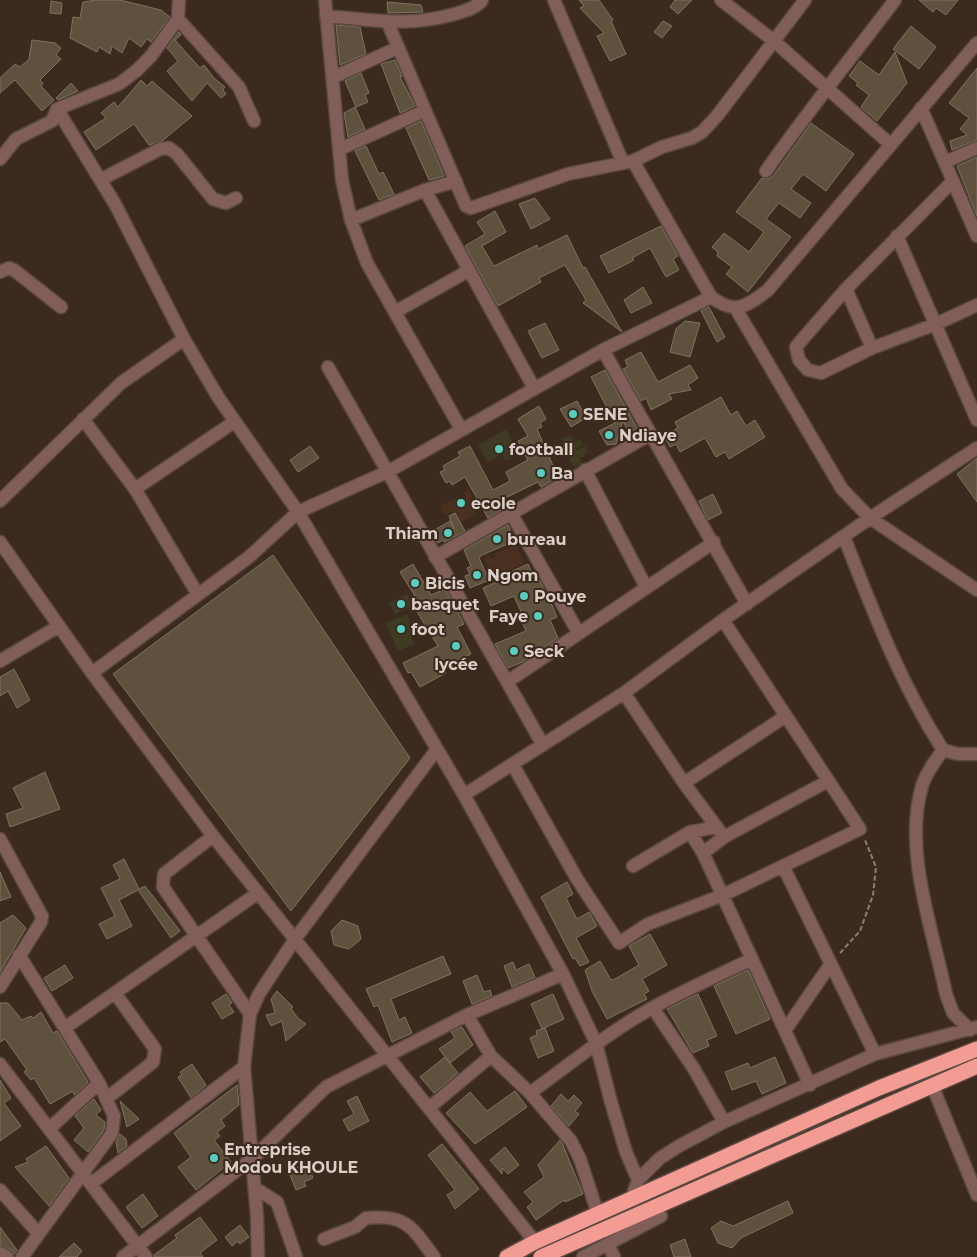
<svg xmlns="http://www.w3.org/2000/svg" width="977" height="1257" font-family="Montserrat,sans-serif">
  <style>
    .built { fill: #493021 }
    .green { fill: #3d3b21 }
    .building { fill: #5e513e; stroke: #7f725e }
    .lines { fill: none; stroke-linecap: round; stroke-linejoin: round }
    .minor-casing { stroke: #59483d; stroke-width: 15 }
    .highway-casing { stroke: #59483d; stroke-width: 18 }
    .path { stroke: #8d7d75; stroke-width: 2; stroke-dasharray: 5 2.5; stroke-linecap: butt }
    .minor { stroke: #815e5a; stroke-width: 12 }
    .highway { stroke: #f29c94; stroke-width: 15 }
    .poi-dot { fill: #58cec0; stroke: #3d2a1f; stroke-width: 2 }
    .labels { text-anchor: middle; stroke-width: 4; stroke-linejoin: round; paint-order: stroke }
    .poi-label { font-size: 16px; font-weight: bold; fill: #dbcec7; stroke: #3d2a1f; text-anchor: start }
  </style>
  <rect width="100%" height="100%" fill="#3d2a1f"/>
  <path class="built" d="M469 490 478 508 475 510 476 514 459 523 453 511 444 515 440 506 459 497 460 500 466 497 464 492Z
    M516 544 525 563 502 574 499 567 496 568 498 575 492 578 484 558 489 556 491 559 495 557 494 554Z"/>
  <path class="green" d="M506 429 519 454 506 461 502 454 488 462 478 445Z
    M570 435 574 442 580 439 583 445 576 448 577 450 586 446 588 452 584 454 585 457H579L582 463 574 467 565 449 569 448 567 444 564 445 562 439Z
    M407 594 413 605 395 614 389 603Z
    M407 614 415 635 411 637 414 644 398 651 386 623Z"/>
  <path class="building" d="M96 0H120L161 10 170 17 151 42 147 39 141 47 129 38 122 53 112 46 110 54 99 47 97 52 70 38 73 17 80 18 83 2Z
    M579 0H599L613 20 611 21 626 54 610 61 597 36 604 33 580 8 584 6Z
    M675 0H692L678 14 670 7Z
    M919 0H958L946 15 936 8 933 12Z
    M51 1 62 3 61 14 50 13Z
    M387 2 421 5 423 12 388 13Z
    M663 21 672 26 662 38 654 32Z
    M336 25 360 27 366 54 340 65Z
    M911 26 936 47 919 69 893 49Z
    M179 32 181 35 175 40 200 68 204 65 214 78 225 87 223 90 226 94 221 98 207 83 192 101 167 71 178 61 167 48Z
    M32 40 55 43 61 48 56 55 61 59 40 80 43 83 41 86 54 100 42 111 15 80 0 93V78L15 64 20 67 29 59Z
    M895 52 907 83 877 121 861 107 869 95 856 85 858 83 849 76 860 61 879 75Z
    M395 60 402 76 400 77 415 106 400 113 381 64Z
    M977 68V140L952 150 950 141 967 135 960 129 969 118 949 103Z
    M361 73 369 93 365 95 368 102 356 107 345 81Z
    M141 80 147 86 152 81 192 116 162 141 149 145 134 124 96 150 84 132 106 118 101 113 114 102 118 107Z
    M71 83 78 91 58 100 56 98Z
    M355 107 365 129 348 137 344 113Z
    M421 121 444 176 429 180 406 128Z
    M811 123 854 154 826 191 803 174 791 189 811 203 800 218 779 203 766 219 791 237 748 292 726 274 732 267 717 256 718 252 712 247 724 233 749 252 764 232 736 212 762 178 769 179 773 176Z
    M366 146 379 174 383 172 394 194 379 200 355 151Z
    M977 157V216L957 166Z
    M535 198 550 219 531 229 519 204Z
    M495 211 506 232 482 246 494 266 537 245 538 249 567 235 583 268 585 267 622 332 583 303 586 300 565 265 539 278 541 282 498 306 465 246 485 234 477 222Z
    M661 226 678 256 673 259 679 270 666 277 650 248 632 258 634 260 609 273 600 256Z
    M643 287 652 303 631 313 624 300Z
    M709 307 725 337 717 342 701 311Z
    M685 321 700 323 690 357 670 352 676 329Z
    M545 323 559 350 542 358 528 331Z
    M641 352 658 382 690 365 698 378 688 385 691 390 669 394 672 399 651 410 646 398 641 401 623 369 628 367 625 360Z
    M605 370 637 428 629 433 623 421 616 444 607 445 599 431 615 423 591 377Z
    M721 397 731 415 737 411 746 426 755 420 765 437 729 459 725 452 716 457 705 438 680 452 676 444 670 447 664 436 678 428 675 422Z
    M577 401 586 418 571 427 560 409Z
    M539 406 546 419 540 423 542 427 537 429 558 477 541 487 538 482 501 500 505 508 488 518 465 477 452 485 450 481 446 483 440 472 445 470 443 466 460 456 458 452 470 446 493 490 510 481 506 472 528 460 518 441 528 436 518 419Z
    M310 446 319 458 298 472 290 460Z
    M977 458V502L957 474Z
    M713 494 722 513 708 520 699 501Z
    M455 513 465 531 444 542 443 540 438 543 431 532 450 521 454 529 449 516Z
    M508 525 515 541 482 555 479 558 489 580 470 588 465 576 470 574 467 568 471 566 464 550Z
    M273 555 410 758 291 911 113 674Z
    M413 564 431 595 445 589 464 624 457 627 471 654 444 669 446 673 420 687 411 672 408 673 403 663 438 646 414 607 420 604 400 572Z
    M528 564 535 580 538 578 548 596 557 617 550 620 558 638 522 662 508 668 495 644 526 631 519 615 522 614 514 596 491 606 483 588 510 576 508 573Z
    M14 669 30 700 17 708 8 691 0 696V677Z
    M45 772 60 809 10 827 6 814 23 808 13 788Z
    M124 859 139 889 145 886 180 931 171 938 138 890 119 900 132 926 107 939 99 924 115 916 101 888 120 879 113 865Z
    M0 872 11 897 0 901Z
    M567 882 573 894 566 898 577 919 589 912 597 926 576 938 589 962 580 966 575 958 573 959 541 897Z
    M13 915 26 928 0 972V923Z
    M342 920 358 926 361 939 349 949 334 945 331 931Z
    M650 934 667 965 642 979 649 991 644 994 647 999 607 1019 592 991 585 970 600 961 611 980 615 979 639 965 629 946Z
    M443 956 451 974 391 999 399 1020 405 1017 412 1033 392 1042 378 1005 374 1007 366 989Z
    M513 962 516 970 529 964 535 977 512 987 504 966Z
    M65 965 73 978 52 991 44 978Z
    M748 970 770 1019 736 1034 714 986Z
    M477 975 484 992 490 990 492 996 472 1004 463 981Z
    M277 991 293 1007 291 1009 298 1018 306 1024 286 1041 282 1021 271 1026 266 1015 275 1013 271 999Z
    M226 994 232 1003 229 1005 234 1012 222 1019 212 1003Z
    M553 994 564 1019 542 1029 531 1004Z
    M698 994 717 1036 707 1040 709 1046 693 1053 667 1009Z
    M0 1003H8L22 1020 31 1016 33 1018 41 1012 53 1033 57 1031 88 1082 74 1095 73 1091 50 1104 34 1078 31 1080 24 1072 27 1070 5 1039 0 1042Z
    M462 1027 473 1045 450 1063 439 1049 455 1038 451 1032Z
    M545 1028 554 1051 538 1058 530 1038 537 1035 536 1031Z
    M445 1057 458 1073 434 1093 420 1077Z
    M775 1057 786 1083 762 1094 756 1081 732 1090 725 1072 748 1063 750 1068Z
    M192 1064 206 1085 191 1098 178 1077 182 1075 180 1072Z
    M0 1080 11 1098 4 1103 21 1126 0 1141Z
    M237 1085 239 1105 221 1120 225 1126 217 1132 220 1136 214 1140 231 1162 196 1190 178 1167 191 1157 174 1133Z
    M515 1091 527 1107 475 1144 446 1113 470 1092 487 1111Z
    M561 1094 568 1101 574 1095 582 1103 575 1111 579 1114 569 1126 551 1106Z
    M357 1096 369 1121 349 1131 343 1120 354 1114 347 1101Z
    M94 1099 101 1110 96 1115 105 1122 104 1130 88 1152 74 1140 84 1128 75 1116Z
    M120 1101 139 1119 127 1127Z
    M120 1134 126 1139 127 1146 118 1153 116 1142Z
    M560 1140 563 1145 583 1194 565 1202 564 1200 536 1220 527 1207 533 1202 524 1192 544 1177 538 1165Z
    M442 1144 479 1189 455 1209 447 1195 455 1190 428 1155Z
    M46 1146 69 1178 49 1206 15 1167 28 1162 26 1159Z
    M505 1147 519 1165 508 1174 502 1168V1174L490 1160Z
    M298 1167 300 1171 309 1167 313 1178 304 1182 306 1186 296 1190 289 1172Z
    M143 1194 158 1216 142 1228 126 1207Z
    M788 1201 793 1213 741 1238 732 1248 718 1243 711 1228 721 1221 733 1226Z
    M200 1217 217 1240 200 1253 203 1257H154V1255L177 1238 175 1235Z
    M240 1225 249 1237 240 1244 238 1241 232 1246 225 1237Z
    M0 1227 17 1250 14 1254 11 1250 0 1245Z
    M685 1239 691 1257H674L670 1245Z
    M74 1243 82 1251 77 1257H59Z"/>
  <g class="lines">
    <defs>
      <path id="minor" d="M179 0 178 19 151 56 136 71 119 84 57 109 115 204 184 339 218 397 298 512 464 795 563 974 596 1043 611 1102 626 1152 638 1180
        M325 0 342 180 351 220 367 263 461 429
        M554 0 623 163
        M721 0 774 41 890 144
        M326 16C374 20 408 27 455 14 464 11 477 8 482 0
        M178 19 239 87 254 121
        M387 21 466 206 471 208 568 174 633 161 662 147 692 138 702 132 717 116 805 0
        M334 77 397 48
        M921 108 977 236
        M340 149 424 111
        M0 159 16 139 52 121 57 109
        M633 161 711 297C735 315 746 307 768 290L977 43
        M945 162 977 148
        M766 171C807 112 852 57 895 0
        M100 180 160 149 169 148 177 154 213 199 226 203 236 198
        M953 181 846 289 800 342 796 347 799 360 808 370 821 373 872 348 936 324 977 305
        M425 190 534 388
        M351 220 425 190 456 181
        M897 236 977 420
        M0 272 9 268 14 270 61 307
        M846 289 872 348
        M736 309 842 489 870 518 977 590
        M395 312 468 271
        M603 350 747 604
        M328 367 543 745
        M83 419 135 489 197 593
        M585 470 646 587
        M135 489 234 422
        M0 501 121 383 184 339
        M511 513 578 632
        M844 537C873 611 900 683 943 750L958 754H977
        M0 542 92 673 213 836 535 1242
        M435 557 651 434
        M0 661 59 626
        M92 673 249 557 298 512 389 471 603 350 711 297
        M507 682 714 542
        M624 693 684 783 724 837
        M943 750C935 761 926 773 922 786 903 851 933 930 946 994L953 1013 970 1030
        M513 765 577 879 619 943 648 924 723 895 860 829 723 620
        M684 783 786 716
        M464 795 624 693 723 620 870 518 977 448
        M690 832 703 853 810 1085
        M213 836 164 874 163 887 250 1014
        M0 839 42 916 41 922 0 987
        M703 853 724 837 828 781
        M633 866 690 832 717 827
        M783 866 875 1054
        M19 955 99 1083 114 1116 112 1133 22 1257
        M653 1008 694 1069 724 1122
        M467 1015 491 1056
        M66 1027 258 893
        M786 1029 830 965
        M0 1064 146 1257
        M932 1085 977 1195
        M530 1093 571 1141 580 1159 598 1214
        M106 1099 153 1062 155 1049 115 993
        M430 1107 491 1056 530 1093C570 1064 609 1032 652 1008 685 990 719 975 752 959
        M50 1128 99 1083
        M92 1183 244 1067
        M255 1188 277 1202 296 1257
        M0 1190 39 1234
        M631 1200 638 1180 660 1158 679 1146 724 1122 875 1054 977 1027
        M324 1239 355 1227 366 1218C406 1214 412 1227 434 1257
        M608 1244 614 1257
        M0 1253 7 1257
        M123 1257 253 1158 326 1087 467 1015 563 974
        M258 1257 257 1216 244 1067 250 1014 259 994 295 939 437 749
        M583 1257 661 1216"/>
      <path id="highway" d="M507 1257 535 1242 879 1088 977 1049
        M541 1257 977 1066"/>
    </defs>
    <use href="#minor" class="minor-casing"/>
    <use href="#highway" class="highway-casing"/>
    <path class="path" d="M840 953 860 931 873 895 876 867 865 840"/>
    <use href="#minor" class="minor"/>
    <use href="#highway" class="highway"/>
  </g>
  <g class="poi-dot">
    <circle cx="573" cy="414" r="5"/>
    <circle cx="609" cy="435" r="5"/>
    <circle cx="499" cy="449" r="5"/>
    <circle cx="541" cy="473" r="5"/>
    <circle cx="461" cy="503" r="5"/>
    <circle cx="448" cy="533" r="5"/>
    <circle cx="497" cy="539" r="5"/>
    <circle cx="477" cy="575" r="5"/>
    <circle cx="415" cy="583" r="5"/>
    <circle cx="524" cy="596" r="5"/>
    <circle cx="401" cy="604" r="5"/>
    <circle cx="538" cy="616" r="5"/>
    <circle cx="401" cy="629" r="5"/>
    <circle cx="456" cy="646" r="5"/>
    <circle cx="514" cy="651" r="5"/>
    <circle cx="214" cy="1158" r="5"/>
  </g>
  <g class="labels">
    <g class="poi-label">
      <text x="583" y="420">SENE</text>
      <text x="619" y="441">Ndiaye</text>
      <text x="509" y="455">football</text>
      <text x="551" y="479">Ba</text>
      <text x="471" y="509">ecole</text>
      <text x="438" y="539" text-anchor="end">Thiam</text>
      <text x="507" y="545">bureau</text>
      <text x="487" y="581">Ngom</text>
      <text x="425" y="589">Bicis</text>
      <text x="534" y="602">Pouye</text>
      <text x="411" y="610">basquet</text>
      <text x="528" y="622" text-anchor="end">Faye</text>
      <text x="411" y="635">foot</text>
      <text x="524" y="657">Seck</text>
      <text x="456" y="670" text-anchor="middle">lycée</text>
      <text x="224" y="1155">Entreprise<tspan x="224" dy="18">Modou KHOULE</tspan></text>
    </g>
  </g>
</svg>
